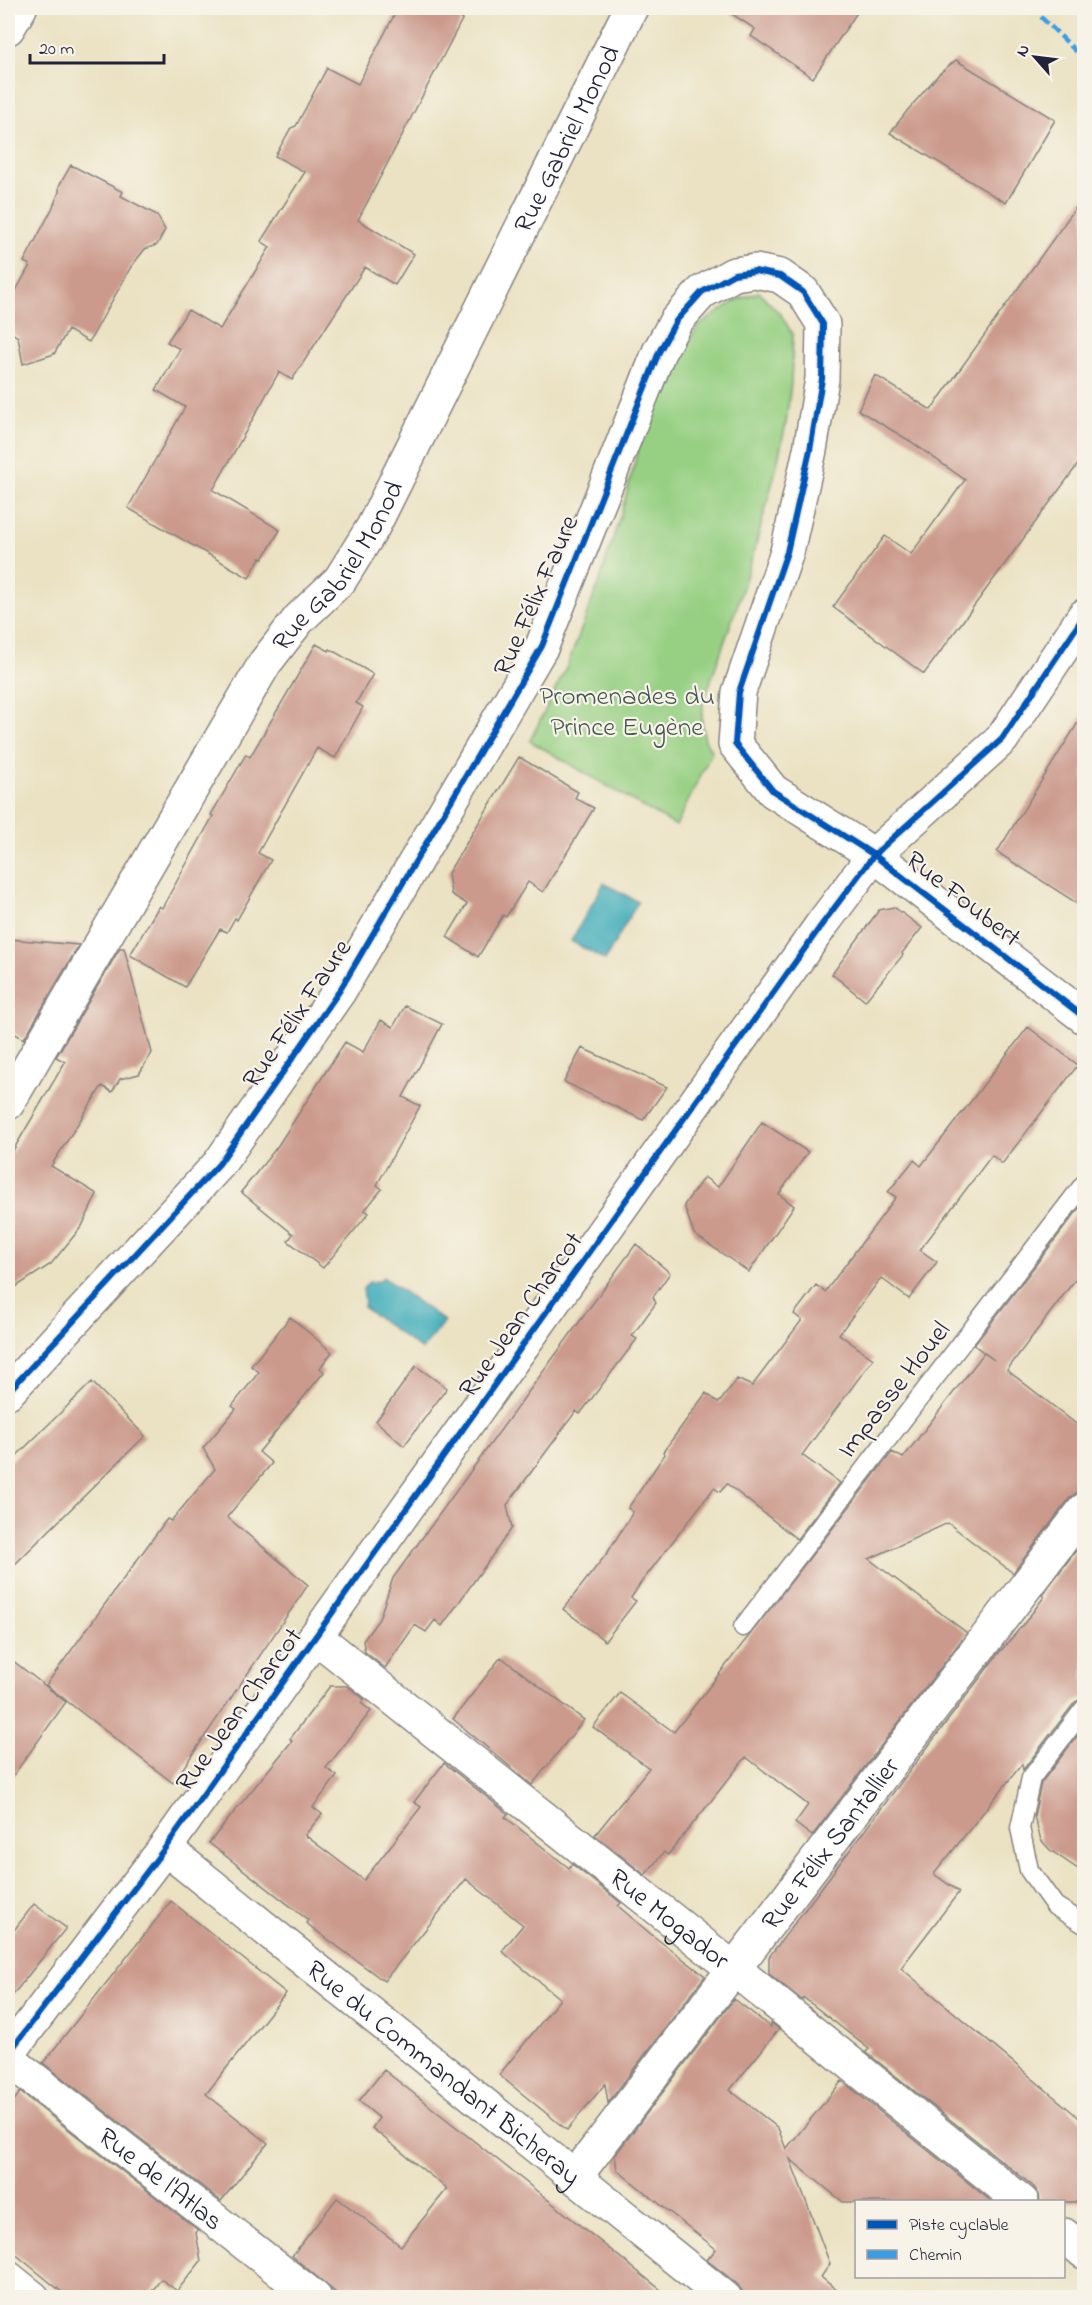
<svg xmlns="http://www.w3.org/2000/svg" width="1092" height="2305" font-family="'Indie Flower',sans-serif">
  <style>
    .green { fill: #97d083; stroke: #5c795f; stroke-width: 1.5 }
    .water { fill: #3dacba; stroke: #30677a; stroke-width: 1.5 }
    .building { fill: #cb9a8c }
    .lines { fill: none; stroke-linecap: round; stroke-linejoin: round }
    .lane-casing { stroke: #86827f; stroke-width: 21 }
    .street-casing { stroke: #86827f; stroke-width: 36 }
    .lane { stroke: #fff; stroke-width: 18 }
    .street { stroke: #fff; stroke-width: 33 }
    .quiet { stroke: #3c9ce2; stroke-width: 4.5; stroke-dasharray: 9 4.5; stroke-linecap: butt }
    .cycleway-casing { stroke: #f7f3e8; stroke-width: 10 }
    .cycleway { stroke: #0057b8; stroke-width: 6 }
    .labels { text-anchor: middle; stroke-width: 4.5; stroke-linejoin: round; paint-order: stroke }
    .street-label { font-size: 27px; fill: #22223b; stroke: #f7f3e8 }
    .park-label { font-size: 27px; fill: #455651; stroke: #f7f3e8 }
  </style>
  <rect width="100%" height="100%" fill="#f7f3e8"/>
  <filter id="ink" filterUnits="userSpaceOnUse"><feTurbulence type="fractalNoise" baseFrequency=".0167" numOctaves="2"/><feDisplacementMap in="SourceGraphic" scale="12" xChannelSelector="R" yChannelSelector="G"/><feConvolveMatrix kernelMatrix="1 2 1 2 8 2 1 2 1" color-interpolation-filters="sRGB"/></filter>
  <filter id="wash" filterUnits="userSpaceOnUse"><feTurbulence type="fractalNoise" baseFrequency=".008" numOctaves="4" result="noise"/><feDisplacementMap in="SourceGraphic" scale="24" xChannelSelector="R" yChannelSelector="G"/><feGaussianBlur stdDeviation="1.35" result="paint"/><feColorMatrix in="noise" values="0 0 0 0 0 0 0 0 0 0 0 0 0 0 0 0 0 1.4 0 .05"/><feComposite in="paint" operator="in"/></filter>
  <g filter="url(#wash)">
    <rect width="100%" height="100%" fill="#ebe2c3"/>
    <path class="green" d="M759 292 781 315 793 335 791 383 786 423 775 473 755 548 738 603 703 703 702 722 705 740 712 752 676 826 530 741 568 664 600 580 623 507 647 415 697 327 735 301Z"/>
    <path class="water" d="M604 883 638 902 605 960 571 941Z
      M383 1277 444 1321 422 1350 363 1307 365 1303 363 1289 369 1282 380 1281Z"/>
    <g id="blocks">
      <path class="building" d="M398 8H468L358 220 414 254 395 285 365 267 292 380 279 372 213 490 280 530 263 559 260 558 249 578 128 508 185 407 156 390 180 349 167 342 188 310 220 329 270 247 261 241 305 172 275 156 291 128 296 126 327 68 358 84Z
        M723 8H860L813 78 751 36 755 29Z
        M956 60 1055 120 1006 203 890 133 907 111 939 74Z
        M71 165 123 192 121 196 157 215 165 230 157 245 145 249 131 267 89 342 68 330 54 354 23 364 18 337 13 334 8 322V305L30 265 24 262 52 209 59 192V186Z
        M1084 196V456L924 674 833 607 885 536 911 554 965 480 910 441 858 410 875 375 931 410Z
        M316 644 329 651 330 649 373 674 356 703 363 707 335 758 317 748 258 853 271 860 237 920 235 918 227 932 220 929 185 987 130 955 159 906 162 908 213 816 211 815 246 754 250 757Z
        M1084 713V908L997 852Z
        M519 757 578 792 575 798 594 808 543 892 528 882 506 917 503 915 478 957 447 937 467 904 451 894 448 873Z
        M894 907 922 928 902 953 903 955 865 1001 832 974 879 910Z
        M8 939 79 945 24 1039 8 1030Z
        M120 948H124L152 1053 139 1074 120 1079 112 1092 102 1086 51 1166 97 1194 82 1226 51 1264 8 1292V1159L65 1062 56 1057Z
        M405 1006 442 1024 403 1097 420 1106 377 1185 382 1189 365 1210 369 1213 323 1268 288 1241 293 1234 241 1192 277 1147 345 1042 363 1052 381 1020 393 1027Z
        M1028 1027 1078 1065 1002 1164 992 1155 920 1250 937 1262 909 1299 881 1278 839 1334 873 1359 802 1455 840 1483 797 1539 727 1484 720 1492 714 1488 640 1584 631 1598 636 1601 605 1641 563 1609 608 1552 633 1512 628 1508 665 1454 663 1452 706 1393 719 1403 737 1379 752 1386 802 1320 794 1314 816 1285 825 1292 896 1197 888 1192 914 1160 921 1166Z
        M582 1048 667 1087 643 1120 564 1082Z
        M762 1122 808 1152 779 1194 794 1206 749 1272 694 1234 684 1205 704 1177 718 1187Z
        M1084 1202V1268L1007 1370 1084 1430V1492L1076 1493 1069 1499 1013 1573 948 1523 869 1559 967 1633 812 1836 795 1823 808 1805 746 1757 668 1855 664 1852 645 1875 595 1835 649 1768 593 1727 620 1693 674 1732 892 1452 903 1458 984 1353 994 1360 974 1345Z
        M636 1244 670 1273 653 1297 656 1303 632 1336 637 1339 580 1414 576 1411 507 1505 512 1528 442 1626 435 1620 426 1632 415 1625 385 1668 365 1652 363 1641 379 1619 393 1578Z
        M290 1317 332 1352 320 1368 324 1372 259 1452 272 1463 227 1517 308 1585 173 1783 46 1685 167 1519 171 1521 215 1469 203 1448 236 1409 232 1406 259 1372 251 1366Z
        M416 1366 447 1388 404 1446 376 1421Z
        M92 1382 145 1436 8 1571V1464Z
        M1084 1540V1698L1075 1702 1023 1770 1022 1764 934 1874 959 1892 901 1968 1084 2122V2202H1040L1039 2195 1034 2187 866 2052 869 2049 804 1998 802 2000 769 1974V1957L998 1654 1023 1625 1044 1597 1042 1595Z
        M8 1657 66 1702 8 1783Z
        M501 1657 584 1720 532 1785 453 1719Z
        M330 1686H347L364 1699 361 1703 371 1711 326 1768 337 1776 313 1807 322 1814 305 1835 364 1880 421 1807 414 1802 444 1763 508 1814 505 1817 569 1868 572 1864 621 1903 618 1906 652 1935 705 1976 608 2103 605 2084 567 2130 499 2075 560 1999 502 1951 523 1925 466 1879 384 1981 306 1923 308 1920 209 1843 292 1741 290 1739Z
        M1084 1727V1873L1050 1850 1041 1840 1034 1816 1041 1783Z
        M171 1901 286 1993 206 2094 268 2143 221 2201 43 2063Z
        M34 1904 66 1928 8 2001V1938Z
        M734 1999 771 2027V2023L779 2029 730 2090 778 2128 786 2149 842 2081 992 2202H843L790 2159 830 2264 821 2277 846 2298H743L742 2291 737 2284 707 2260 716 2249 617 2170 615 2155Z
        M384 2070 503 2164 671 2298H342L292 2256 337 2198 401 2246 447 2189 372 2128 379 2118 359 2101Z
        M20 2092 198 2230 196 2233 201 2261 177 2291 161 2279 147 2298H69L8 2248V2109Z"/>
    </g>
  </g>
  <g filter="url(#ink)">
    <use href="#blocks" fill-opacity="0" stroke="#86827f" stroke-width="1.5"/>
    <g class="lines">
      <defs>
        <path id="lane" d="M743 1627 1084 1184
          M1084 1709 1031 1778 1020 1828 1029 1870 1055 1906 1084 1924"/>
        <g id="street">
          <path d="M8 28 20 8"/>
          <path id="s1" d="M8 1103 265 663 299 619 340 580 373 527 631 8"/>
          <path d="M8 1392 219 1164 340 990 542 646 659 352 676 321 702 292 734 274 755 271 780 276 803 292 823 324 822 379 810 450 787 552 739 692 735 744 773 791 874 855 1084 1017"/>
          <path id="s2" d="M316 1637 734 1969 1022 2202"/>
          <path id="s3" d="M165 1848 725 2298"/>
          <path d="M8 2054 165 1848 823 923 874 855 1002 739 1084 616"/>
          <path id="s4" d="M8 2059 315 2298"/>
          <path id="s5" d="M575 2177 1084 1510"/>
          <path d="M1064 2235 1084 2252"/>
          <path d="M8 2278 33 2298"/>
        </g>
      </defs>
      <use href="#lane" class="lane-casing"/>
      <use href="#street" class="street-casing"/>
      <use href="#lane" class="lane"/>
      <use href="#street" class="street"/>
      <path class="quiet" d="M1041 17 1084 59"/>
      <defs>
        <path id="cycleway" d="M8 1392 219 1164 340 990 542 646 659 352 676 321 702 292 734 274 755 271 780 276 803 292 823 324 822 379 810 450 787 552 739 692 735 744 773 791 874 855 1084 1017
          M8 2054 165 1848 823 923 874 855 1002 739 1084 616"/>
      </defs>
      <use href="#cycleway" class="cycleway-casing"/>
      <use href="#cycleway" class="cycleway"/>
    </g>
  </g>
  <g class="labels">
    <g class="street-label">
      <text dy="9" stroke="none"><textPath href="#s1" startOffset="1118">Rue Gabriel Monod</textPath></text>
      <text dy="9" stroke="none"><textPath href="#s1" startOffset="632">Rue Gabriel Monod</textPath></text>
      <text transform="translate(535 595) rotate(-66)" y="9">Rue Félix Faure</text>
      <text transform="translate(964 898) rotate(38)" y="9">Rue Foubert</text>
      <text transform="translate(296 1013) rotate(-56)" y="9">Rue Félix Faure</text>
      <text transform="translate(520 1314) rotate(-55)" y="9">Rue Jean Charcot</text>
      <text transform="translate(893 1389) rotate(-52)" y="9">Impasse Houel</text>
      <text transform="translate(238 1709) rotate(-54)" y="9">Rue Jean Charcot</text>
      <text dy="9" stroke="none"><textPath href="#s5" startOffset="420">Rue Félix Santallier</textPath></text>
      <text dy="9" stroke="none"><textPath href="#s2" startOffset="452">Rue Mogador</textPath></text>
      <text dy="9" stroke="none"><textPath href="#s3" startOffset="358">Rue du Commandant Bicheray</textPath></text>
      <text dy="9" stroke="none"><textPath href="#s4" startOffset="194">Rue de l'Atlas</textPath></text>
    </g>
    <g class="park-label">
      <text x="627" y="704">Promenades du<tspan x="627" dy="31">Prince Eugène</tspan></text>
    </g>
  </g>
  <rect width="1092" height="2305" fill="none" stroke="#f7f3e8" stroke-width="30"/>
  <rect x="855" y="2200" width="210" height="78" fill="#f7f3e8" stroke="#a29fa3" stroke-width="1.5"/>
  <rect x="867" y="2220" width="30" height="9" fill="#0057b8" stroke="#a29fa3" stroke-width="1.5"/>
  <text x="909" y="2230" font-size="18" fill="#22223b">Piste cyclable</text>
  <rect x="867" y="2250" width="30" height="9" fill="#3c9ce2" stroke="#a29fa3" stroke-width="1.5"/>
  <text x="909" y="2260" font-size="18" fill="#22223b">Chemin</text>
  <g transform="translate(1035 57) rotate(298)" stroke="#f7f3e8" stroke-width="4.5" paint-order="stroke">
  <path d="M0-4.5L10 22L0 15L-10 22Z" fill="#22223b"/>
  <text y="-9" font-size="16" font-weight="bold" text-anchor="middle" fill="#22223b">N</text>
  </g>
  <path d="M30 54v9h134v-9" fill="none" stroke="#22223b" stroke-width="3"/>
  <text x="39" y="54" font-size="18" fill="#22223b" stroke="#f7f3e8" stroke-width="4.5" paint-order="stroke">20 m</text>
</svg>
